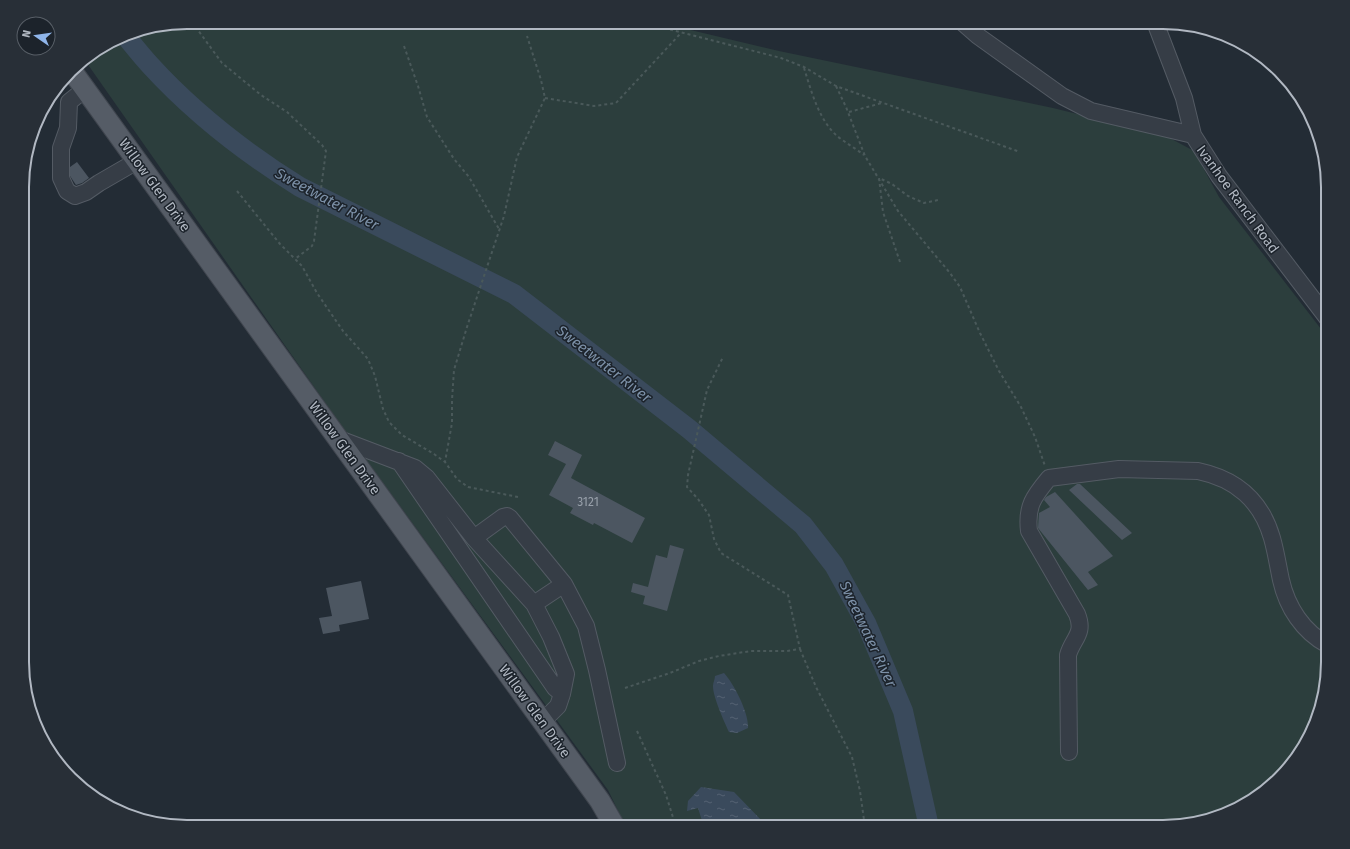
<svg xmlns="http://www.w3.org/2000/svg" width="1350" height="849" font-family="'Fira Sans',sans-serif">
  <style>
    .grass { fill: #2c3e3d }
    .water { fill: url(#water-ripples) }
    .lines { fill: none; stroke-linecap: round; stroke-linejoin: round }
    .river { stroke: #3a4a5c; stroke-width: 20 }
    .building { fill: #4c5661 }
    .minor-casing { stroke: #545b64; stroke-width: 18 }
    .major-casing { stroke: #40464f; stroke-width: 22 }
    .path { stroke: #4a595a; stroke-width: 2; stroke-dasharray: 3 3; stroke-linecap: butt }
    .minor { stroke: #363d46; stroke-width: 16 }
    .major { stroke: #555c66; stroke-width: 20 }
    .labels { text-anchor: middle; stroke-width: 3; stroke-linejoin: round; paint-order: stroke }
    .number-label { font-size: 12px; fill: #98a0aa }
    .street-label { font-size: 14px; fill: #b1b8c2; stroke: #1c232b }
    .water-label { font-size: 15px; font-style: italic; fill: #7c90a7; stroke: #1c232b }
    .rim { fill: none; stroke: #b1b8c2; stroke-width: 2 }
  </style>
  <defs>
    <pattern id="water-ripples" width="26" height="14" patternUnits="userSpaceOnUse"><rect width="26" height="14" fill="#3a4a5c"/><path d="M2 4q2-2 4 0t4 0M15 11q2-2 4 0t4 0" fill="none" stroke="#546272"/></pattern>
  </defs>
  <rect width="100%" height="100%" fill="#232c35"/>
  <path class="grass" d="M187 22H657L779 51 1053 108 1166 136 1194 151 1219 197 1328 338V672L1319 715 1300 753 1246 805 1173 827H626L608 790 345 431 84 59 124 34Z"/>
  <path class="water" d="M724 673C734 684 749 713 748 728L737 733 729 732C724 721 713 697 713 686 713 683 715 679 715 676Z
    M701 787 734 792 764 823 765 827H704L698 808 687 811 688 801Z"/>
  <g class="lines">
    <path class="river" d="M124 34C133 45 141 55 150 65 192 111 247 154 300 187L514 294 689 429 803 525 834 565 866 623 903 711 929 827"/>
  </g>
  <path class="building" d="M77 162 89 178 82 183 76 185 70 176V167Z
    M555 441 582 455 571 478 645 518 632 543 594 523 593 525 570 513 573 508 549 495 566 464 548 455Z
    M1077 484H1080L1132 533 1122 540 1069 490Z
    M1055 492 1113 556 1088 572 1098 585 1088 590 1038 528 1039 513 1050 507 1044 500 1046 497Z
    M670 545 684 549 667 611 643 604 645 596 631 592 633 583 648 587 656 555 667 558Z
    M361 581 369 619 339 625 340 631 323 634 319 618 332 616 326 588Z"/>
  <g class="lines">
    <defs>
      <path id="minor" d="M962 22 978 36 1062 96 1091 111 1193 135
        M1155 22 1184 98 1193 135 1219 176 1328 319
        M85 89 69 102 68 128 61 148V178L67 191 75 196 86 192 99 183 137 161
        M339 439 415 468 427 478 474 538 534 604
        M399 461 555 688 562 694
        M474 538 503 517 507 516 510 518 564 584
        M543 721 558 706 562 694 566 674 551 637 534 604 564 584 586 626 597 670 617 763
        M1069 752 1068 655C1073 638 1085 634 1077 614L1029 531C1026 506 1034 496 1049 478L1119 469 1198 471C1236 479 1261 500 1272 538 1276 552 1278 566 1281 580 1287 607 1303 632 1328 645"/>
      <path id="major" d="M72 71 600 801 615 827"/>
    </defs>
    <use href="#minor" class="minor-casing"/>
    <use href="#major" class="major-casing"/>
    <path class="path" d="M192 22 222 63 261 95 287 112 322 145 326 151 314 241 312 246 295 259
      M641 22 781 58 804 67 836 86 1020 152
      M404 46 418 86 427 117 454 159 469 177 499 229
      M804 68C811 90 818 118 836 135 844 142 855 148 864 155
      M836 86 846 107 865 156 898 211 950 273 960 287 980 333 999 371 1021 407 1035 437 1045 466
      M545 98 594 106 616 103 681 33
      M849 112 882 103
      M237 191 280 244 302 266 317 293 343 331 368 359 375 376 383 409 389 422 402 435 434 454 445 462
      M900 262 883 212 879 178 892 184 908 196 924 203 938 200
      M518 497 468 487 457 479 445 462 452 423V400L454 370 467 327 504 216 517 157 545 98 541 80 527 36
      M800 649 816 687 852 757 860 791 865 827
      M625 688 670 673 699 661 719 656 751 651H787L800 649 788 595 721 553 714 539 709 515 698 499 687 487 688 475 707 390 723 357
      M637 731 666 795 676 827"/>
    <use href="#minor" class="minor"/>
    <use href="#major" class="major"/>
  </g>
  <g class="labels">
    <g class="number-label">
      <text x="588" y="506">3121</text>
    </g>
    <g class="street-label">
      <text transform="translate(155 185) rotate(54)" y="5">Willow Glen Drive</text>
      <text transform="translate(1238 199) rotate(54)" y="5">Ivanhoe Ranch Road</text>
      <text transform="translate(345 448) rotate(54)" y="5">Willow Glen Drive</text>
      <text transform="translate(535 711) rotate(54)" y="5">Willow Glen Drive</text>
    </g>
    <g class="water-label">
      <text transform="translate(327 199) rotate(28)" y="5">Sweetwater River</text>
      <text transform="translate(604 364) rotate(38)" y="5">Sweetwater River</text>
      <text transform="translate(868 634) rotate(65)" y="5">Sweetwater River</text>
    </g>
  </g>
  <path d="M0 0H1350V849H0ZM187 29H1163A158 158 0 0 1 1321 187V662A158 158 0 0 1 1163 820H187A158 158 0 0 1 29 662V187A158 158 0 0 1 187 29Z" fill="#282f37" fill-rule="evenodd"/>
  <path class="rim" d="M187 29H1163A158 158 0 0 1 1321 187V662A158 158 0 0 1 1163 820H187A158 158 0 0 1 29 662V187A158 158 0 0 1 187 29Z"/>
  <g transform="translate(36 36) rotate(283)"><circle r="19" fill="#1c232b" stroke="#585f67"/>
  <path d="M0-3L7 15L0 10L-7 15Z" fill="#8fb5ea"/>
  <text y="-6" font-size="11" font-weight="bold" text-anchor="middle" fill="#b1b8c2">N</text>
  </g>
</svg>
